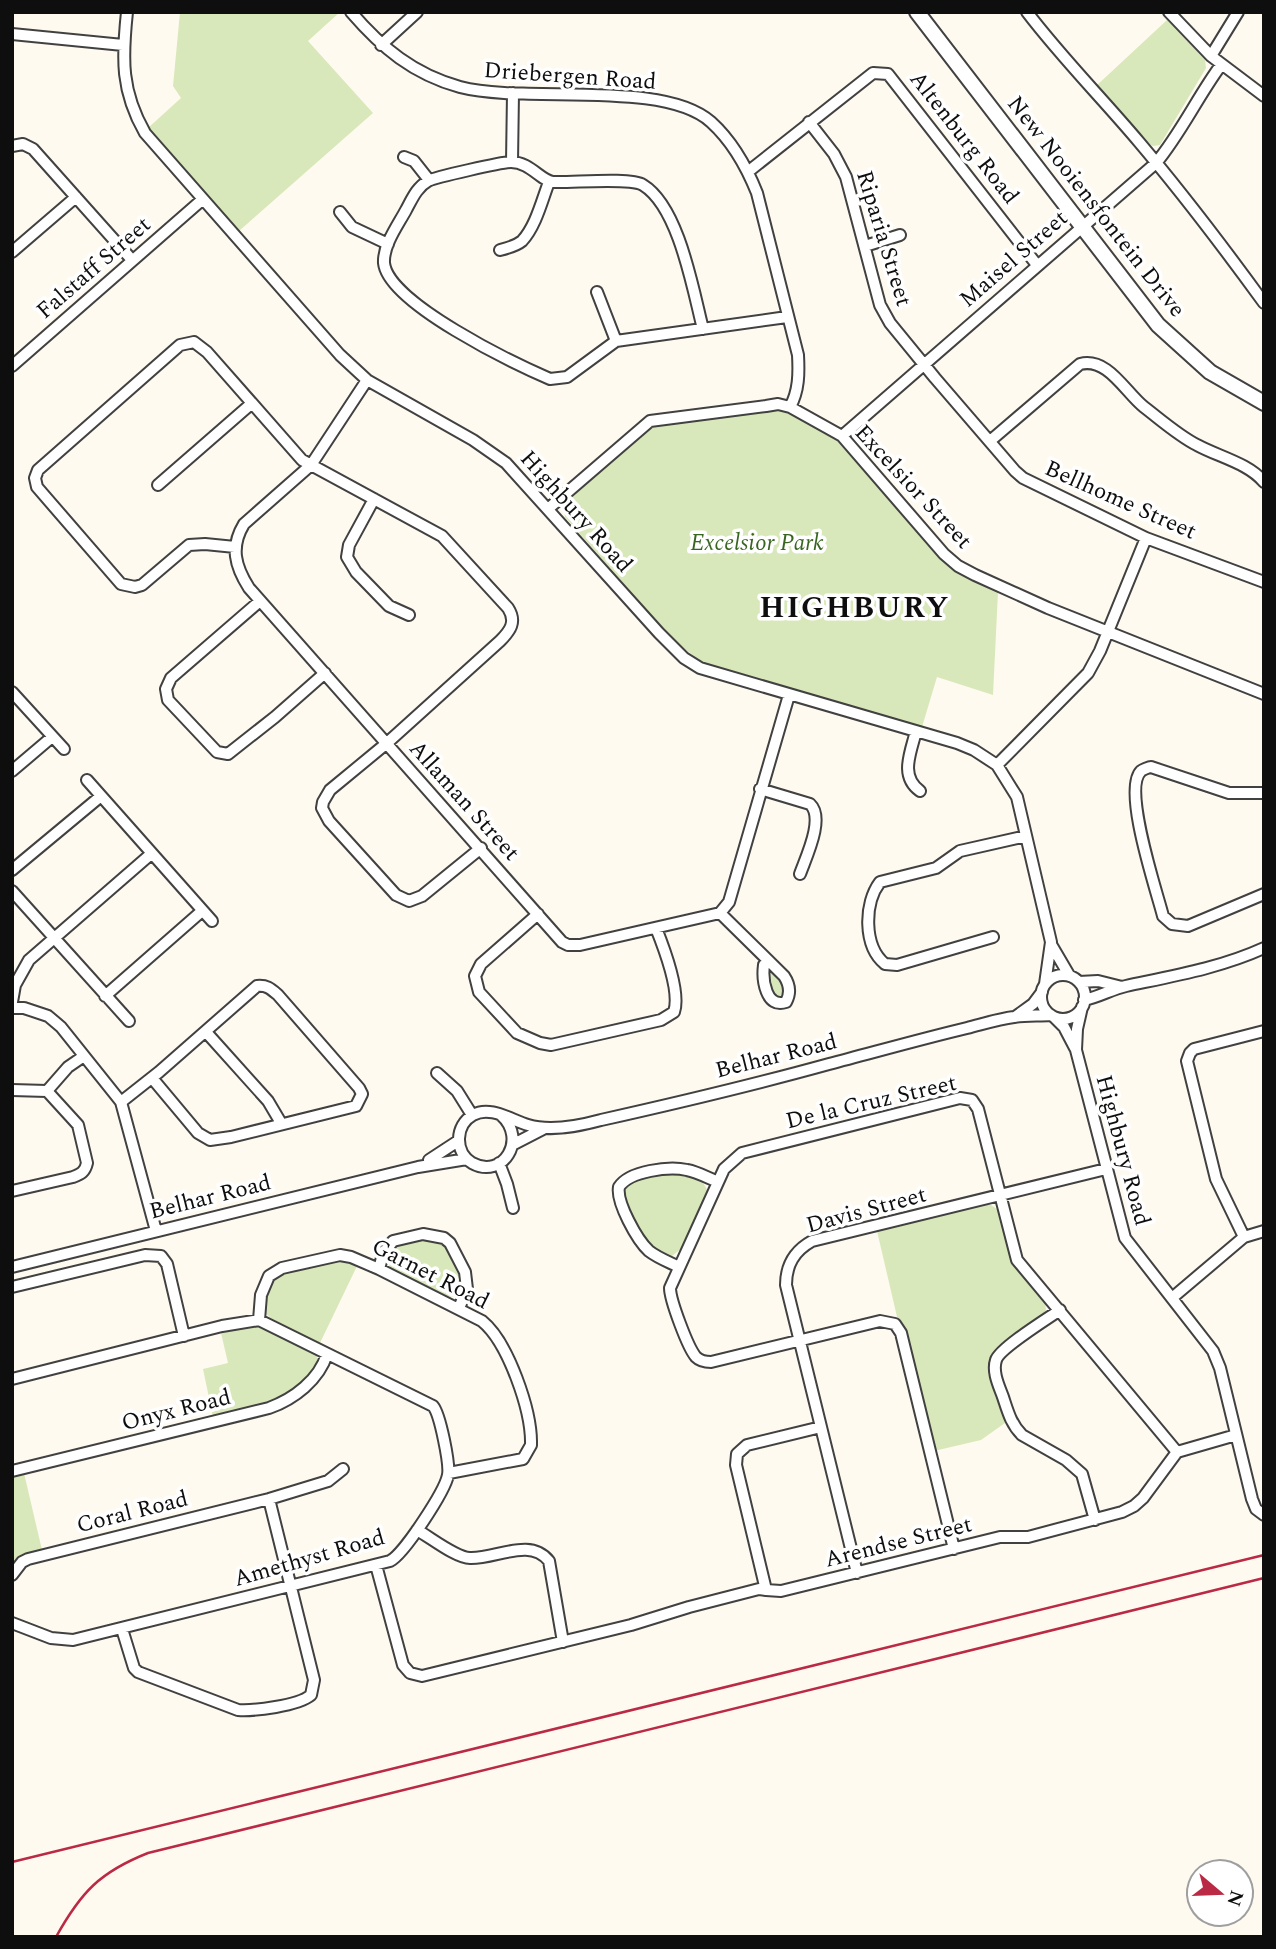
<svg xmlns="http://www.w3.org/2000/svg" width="1276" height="1949" font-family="Spectral,serif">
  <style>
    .green { fill: #d9e8ba }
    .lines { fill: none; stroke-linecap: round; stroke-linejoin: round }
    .minor-casing { stroke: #414141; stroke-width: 14 }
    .tertiary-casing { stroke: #414141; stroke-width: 18 }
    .minor { stroke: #fff; stroke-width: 10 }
    .tertiary { stroke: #fff; stroke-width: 14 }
    .rail { stroke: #bb2a45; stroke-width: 2.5 }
    .labels { text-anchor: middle; stroke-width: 7; stroke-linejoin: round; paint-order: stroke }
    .street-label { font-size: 23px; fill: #0e0e0e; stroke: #fff }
    .park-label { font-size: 23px; font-style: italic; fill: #386520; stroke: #fff }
    .district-label { font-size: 30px; font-weight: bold; letter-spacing: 2px; fill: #0e0e0e; stroke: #fff }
  </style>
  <rect width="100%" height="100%" fill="#fffaf0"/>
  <path class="green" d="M180 12H340L308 41 373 113 239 231 148 128 181 98 173 86Z
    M1167 20 1205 60 1206 68 1160 145 1153 146 1145 142 1095 87Z
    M773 409 787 412 836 438 951 567 998 592 993 695 937 677 922 727 702 662 673 640 565 517 563 503 651 427Z
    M769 967 782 979 785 994 783 997 777 998 773 993Z
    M665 1173C679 1173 702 1174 707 1190L682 1248 672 1256C644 1251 635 1220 623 1198V1190L631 1180Z
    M982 1205H991L997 1209 1012 1261 1045 1301 1046 1310 1040 1319 997 1350 992 1367 1005 1423 981 1440 934 1451 904 1328 898 1321 877 1231Z
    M431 1237 446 1245 464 1280V1284L457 1296 446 1297 393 1271C385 1262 389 1255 395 1246Z
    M341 1259 358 1264 320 1343 272 1319 266 1314 267 1285 278 1274Z
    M255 1325H259L315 1352C327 1375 287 1397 268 1404 251 1410 231 1412 213 1417L203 1369 228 1363 221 1333Z
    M24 1473 42 1550 25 1555 12 1567V1476Z"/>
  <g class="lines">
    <defs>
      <path id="minor" d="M127 12C122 59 121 91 145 133L340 355 367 380 473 440 506 463 659 633 684 658 700 668 957 743 974 750 997 765 1017 797 1051 942 1045 984
        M351 12C382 48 413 74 460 87 525 104 663 79 711 122 732 141 747 168 757 193L798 355C799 373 799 391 790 407
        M1027 12C1062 58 1102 98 1139 142 1183 194 1224 248 1264 303
        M1169 12 1211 56 1264 96
        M12 34 123 45
        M381 45 417 12
        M1211 56 1238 12
        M809 122 834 154 846 177 880 305 890 323 935 378 1015 471 1023 478 1146 538 1264 582
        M12 146 23 144 33 149 132 260
        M404 157 414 161 429 180
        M512 162 513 93
        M749 171 873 73 888 74 1037 265
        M340 212 352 227 388 244
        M865 246 900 235
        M500 250C508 248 516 246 522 241 536 226 542 200 549 182
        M12 252 76 197
        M597 292 616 341
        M703 329C693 290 679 207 643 185 630 177 572 183 553 182 541 181 530 162 511 162 503 162 435 177 428 181 417 187 412 199 406 210 398 225 383 245 384 263 388 303 515 364 550 379L567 377 616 341 787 317
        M12 366 203 199
        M367 380 311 465 244 524C230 547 235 566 249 588L562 942 568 945H580L720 913 729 902 789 695
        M842 436 1156 163C1181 133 1198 96 1221 65
        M990 441 1080 364C1108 357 1125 392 1144 407 1161 420 1179 436 1197 445 1219 457 1248 463 1264 482
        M158 485 251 404
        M374 499 349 545 347 557 356 572 389 606 409 615
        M549 508 650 421 766 406 778 404 790 407 842 436 944 554 958 566 975 575 1048 608 1264 694
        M235 547 205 544 189 545 142 585 135 587 121 584 37 487 35 478 38 470 180 345 194 342 207 352 302 460 442 536 508 608C517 622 510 631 500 641L387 743 330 790 323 802 322 808 329 821 396 895 409 901 422 896 481 848
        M260 601 171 678 166 689 168 700 217 752 228 754 275 717 325 673
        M12 692 64 749
        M916 731C911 752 899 776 920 791
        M997 765 1088 673 1100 651 1146 538
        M12 771 52 737
        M87 780 212 921
        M760 789 810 804C825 818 806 857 800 874
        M1264 793H1229L1151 767C1149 767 1142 770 1141 771 1122 789 1157 892 1163 916L1172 924 1188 926 1264 894
        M12 870 101 796
        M12 891 129 1021
        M720 913 784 976C790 985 791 993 786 1002 766 1009 762 980 764 965L769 961
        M538 914 481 964 475 976 479 992 517 1033 540 1043 551 1045 661 1020 674 1012C681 992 664 948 656 928
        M993 937 897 965 885 964C863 946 864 903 880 882L936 868 960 851 1026 836
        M1052 946 1069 975
        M1041 997a22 22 0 1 1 44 0a22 22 0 1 1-44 0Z
        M1079 982 1098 981 1122 987
        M105 996 202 911
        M1084 1000C1099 997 1112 989 1126 986 1173 976 1220 968 1264 948
        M12 1002 15 985 29 960 151 854
        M1082 1007 1077 1029 1076 1050 1125 1238 1213 1351 1220 1368 1252 1499 1256 1509 1264 1515
        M12 1008H24L48 1016 61 1027 121 1102 156 1231
        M1015 1017 1033 1004 1042 992
        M1054 1017 1064 1027 1075 1048
        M206 1032 268 1101 281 1123
        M437 1073 457 1091 472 1115
        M12 1090 47 1091 68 1067 84 1056
        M121 1102 159 1072 257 986C267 985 271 989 278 995L359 1088 362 1094 356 1106 231 1137 210 1140 198 1133 152 1078
        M501 1115C528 1139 503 1180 472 1163 454 1152 455 1125 473 1115 490 1105 511 1120 528 1125 551 1132 579 1126 601 1120 677 1103 753 1085 829 1064 875 1052 921 1039 967 1028 983 1024 998 1019 1014 1017 1026 1015 1039 1016 1051 1015
        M512 1145 543 1129
        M429 1160 458 1141
        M499 1163 507 1184 513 1208
        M12 1191 73 1177C81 1174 85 1172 87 1163L78 1125 47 1091
        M1244 1237 1216 1179 1187 1061 1190 1053 1194 1049 1264 1031
        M12 1267 418 1167 467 1159
        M679 1267C669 1262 658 1258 649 1251 637 1240 616 1202 619 1187 629 1171 669 1166 687 1170 698 1172 708 1178 718 1182
        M379 1269 383 1254 393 1241 423 1234 444 1238 450 1243 465 1272 467 1289 459 1308
        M12 1287 145 1255 161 1256 167 1264 184 1336
        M1172 1298 1244 1237 1264 1231
        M1060 1310C1047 1319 1000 1348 996 1360 992 1372 999 1386 1003 1397 1008 1412 1011 1424 1022 1435L1066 1460 1082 1474 1095 1520
        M259 1320 261 1295 269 1276 282 1268 340 1255 351 1257 379 1269 482 1321C508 1342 532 1411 531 1445L523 1459 449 1473
        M12 1379 222 1326 259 1320 433 1406C440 1414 450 1464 448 1475 445 1491 404 1554 390 1561L73 1640 51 1638 12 1623
        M821 1427 747 1445 737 1454 736 1465 766 1590 781 1591 1000 1537H1028L1122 1512 1134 1506 1143 1498 1177 1452 1236 1435
        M12 1471 269 1408C294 1399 319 1380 327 1354
        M417 1530C430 1537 456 1558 470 1558 496 1559 530 1537 549 1561L563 1642
        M954 1549 901 1333 895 1324 880 1321 711 1362C705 1362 700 1361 696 1357 688 1348 670 1300 670 1288L724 1169 742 1153 960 1098 972 1100 978 1109 1017 1260 1177 1452
        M376 1565 403 1665 410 1673 422 1676 631 1625 689 1607 759 1589 766 1590
        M857 1573 786 1285C786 1265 794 1251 812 1241L1106 1169
        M12 1575 22 1562 28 1559 269 1499 328 1481 343 1469
        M122 1629 134 1668 138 1672 238 1710C254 1711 298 1706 311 1695L314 1680 269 1499"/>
      <path id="tertiary" d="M917 12 1158 325 1210 372 1264 403"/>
    </defs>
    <use href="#minor" class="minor-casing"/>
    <use href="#tertiary" class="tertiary-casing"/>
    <use href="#minor" class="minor"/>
    <use href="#tertiary" class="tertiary"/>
    <path class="rail" d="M12 1862 1264 1555
      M56 1937C81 1892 100 1872 148 1853L1264 1578"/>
  </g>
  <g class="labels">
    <g class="street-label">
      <text transform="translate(570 75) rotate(4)" y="8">Driebergen Road</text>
      <text transform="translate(965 137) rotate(52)" y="8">Altenburg Road</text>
      <text transform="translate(1097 206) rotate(52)" y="8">New Nooiensfontein Drive</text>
      <text transform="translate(885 238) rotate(73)" y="8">Riparia Street</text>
      <text transform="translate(1013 258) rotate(-41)" y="8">Maisel Street</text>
      <text transform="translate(93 267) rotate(-41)" y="8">Falstaff Street</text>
      <text transform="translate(914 486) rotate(47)" y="8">Excelsior Street</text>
      <text transform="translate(1121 499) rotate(24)" y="8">Bellhome Street</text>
      <text transform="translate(577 511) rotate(48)" y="8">Highbury Road</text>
      <text transform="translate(465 800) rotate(48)" y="8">Allaman Street</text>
      <text transform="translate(776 1055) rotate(-14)" y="8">Belhar Road</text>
      <text transform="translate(871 1101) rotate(-13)" y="8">De la Cruz Street</text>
      <text transform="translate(1124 1150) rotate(75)" y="8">Highbury Road</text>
      <text transform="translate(210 1196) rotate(-14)" y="8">Belhar Road</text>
      <text transform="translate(866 1209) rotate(-15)" y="8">Davis Street</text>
      <text transform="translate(431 1273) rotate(27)" y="8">Garnet Road</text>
      <text transform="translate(176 1409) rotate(-14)" y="8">Onyx Road</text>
      <text transform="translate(132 1511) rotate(-14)" y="8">Coral Road</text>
      <text transform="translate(898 1541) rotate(-14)" y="8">Arendse Street</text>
      <text transform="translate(309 1557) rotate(-16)" y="8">Amethyst Road</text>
    </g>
    <g class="park-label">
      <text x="757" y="550">Excelsior Park</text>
    </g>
    <g class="district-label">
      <text x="855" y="617">HIGHBURY</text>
    </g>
  </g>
  <rect width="1276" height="1949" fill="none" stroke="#0e0e0e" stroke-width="28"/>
  <g transform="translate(1220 1893) rotate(109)"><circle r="33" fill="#ffffff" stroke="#9f9f9f" stroke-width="2"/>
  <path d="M0-5L12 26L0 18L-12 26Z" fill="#bb2a45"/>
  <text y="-10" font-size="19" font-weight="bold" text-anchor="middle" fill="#0e0e0e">N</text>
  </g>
</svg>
